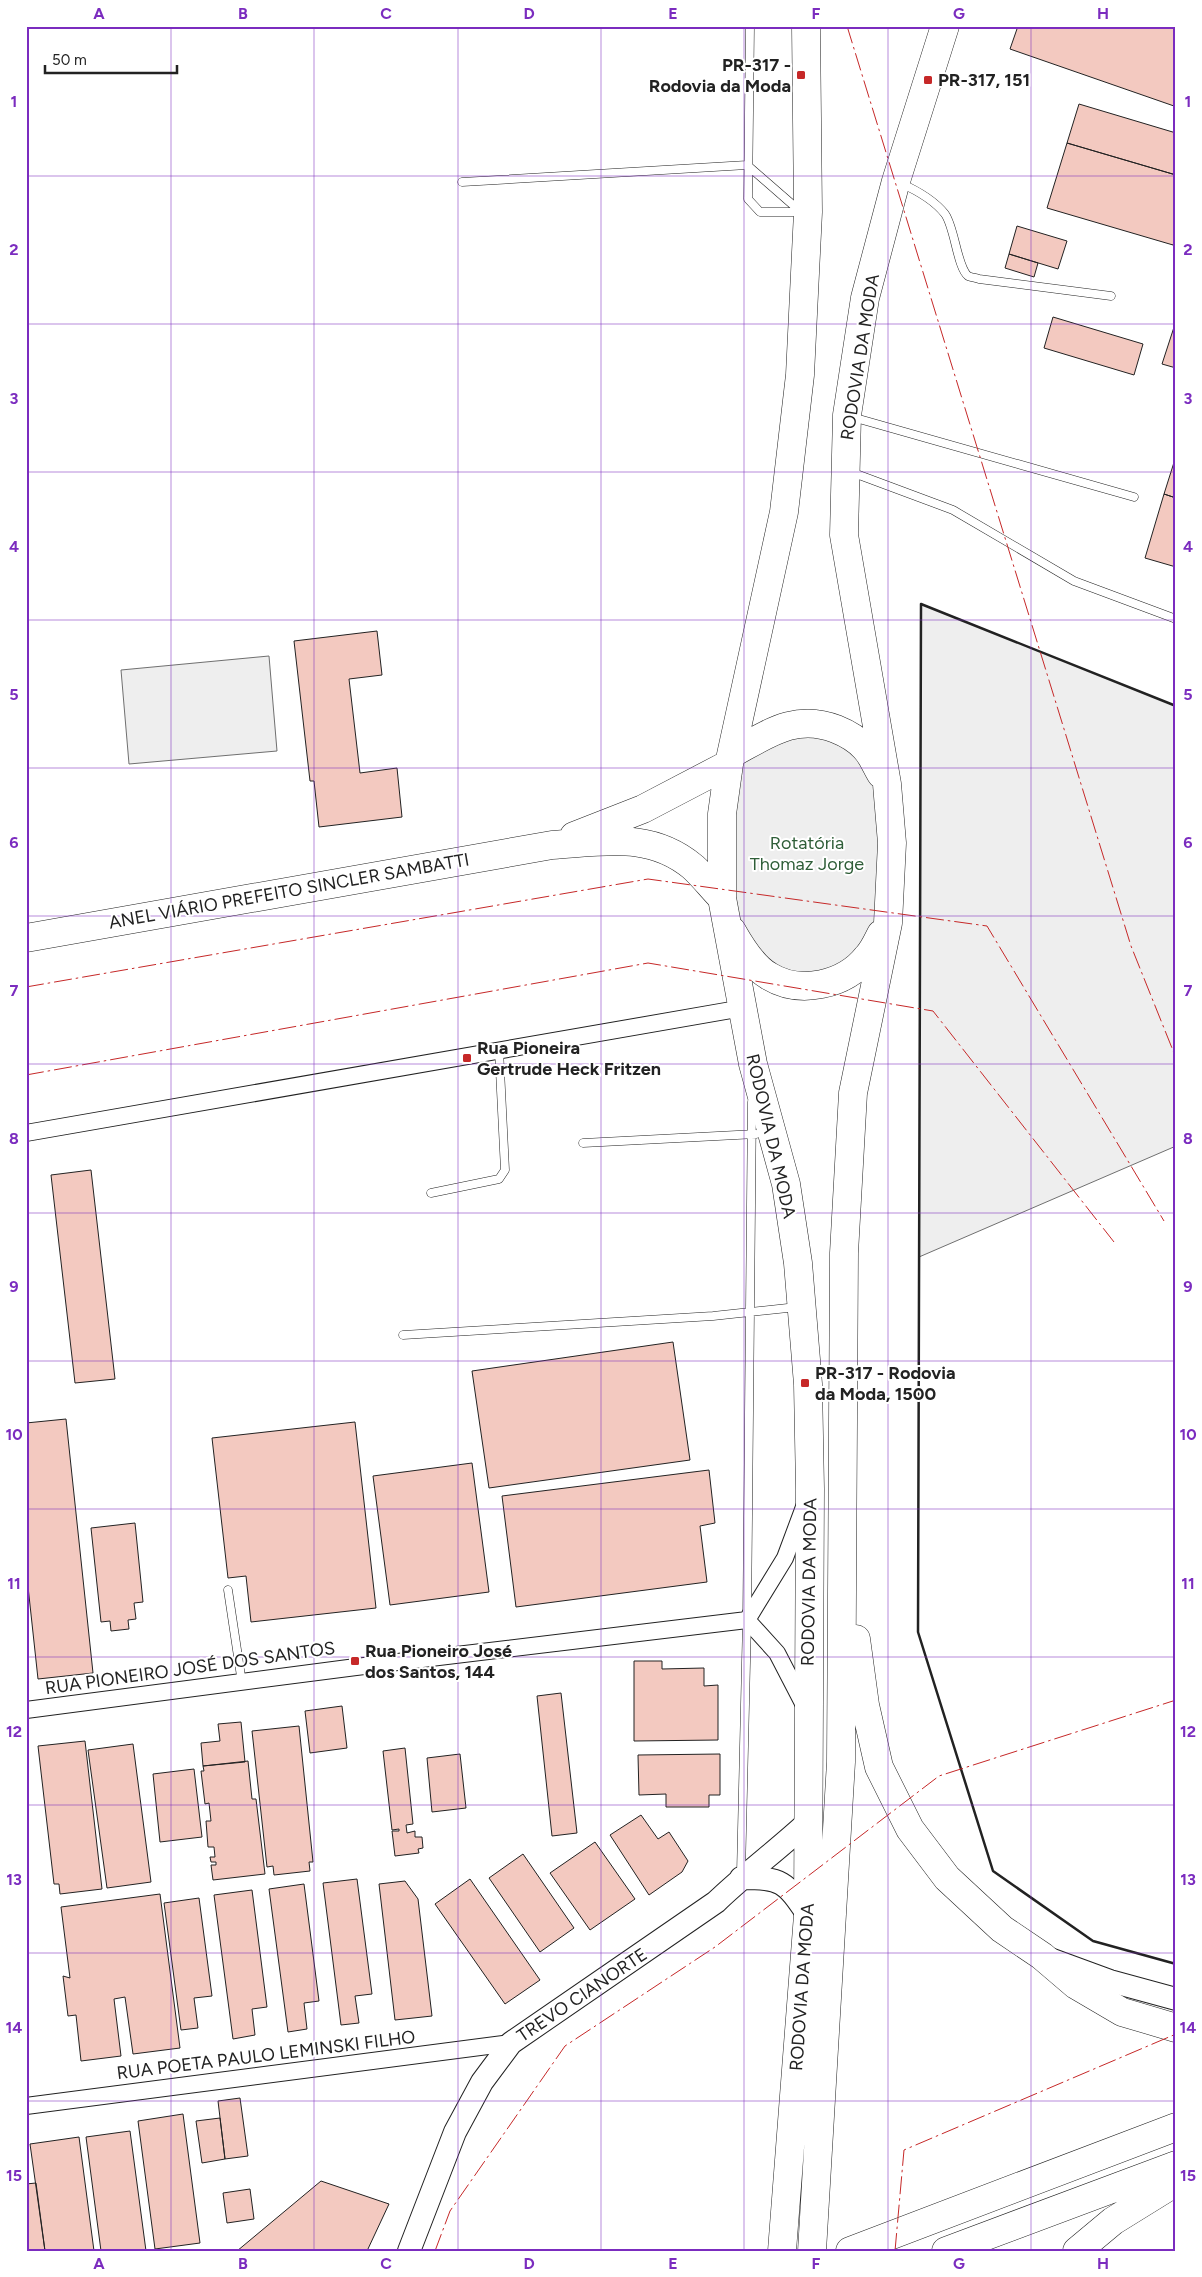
<svg xmlns="http://www.w3.org/2000/svg" width="1202" height="2277" font-family="Figtree,sans-serif">
  <style>
    .green { fill: #eee; stroke: #6f6f6f }
    .building { fill: #f3c9c0; stroke: #222 }
    .lines { fill: none; stroke-linecap: round; stroke-linejoin: round }
    .lane-casing { stroke: #222; stroke-width: 9 }
    .street-casing { stroke: #222; stroke-width: 18 }
    .secondary-casing { stroke: #222; stroke-width: 24 }
    .highway-casing { stroke: #222; stroke-width: 29 }
    .lane { stroke: #fff; stroke-width: 8 }
    .street { stroke: #fff; stroke-width: 16 }
    .secondary { stroke: #fff; stroke-width: 22 }
    .highway { stroke: #fff; stroke-width: 28 }
    .wall { stroke: #222; stroke-width: 2.5 }
    .power { stroke: #c62828; stroke-width: 1; stroke-dasharray: 18 4 2.5 4; stroke-linecap: butt }
    .grid { fill: none; stroke: #7b2cbf; stroke-width: 1; stroke-opacity: 0.55 }
    .poi-dot { fill: #c62828; stroke: #fff; stroke-width: 2 }
    .labels { text-anchor: middle; stroke-width: 4; stroke-linejoin: round; paint-order: stroke }
    .poi-label { font-size: 18px; font-weight: bold; fill: #222; stroke: #fff; text-anchor: start }
    .street-label { font-size: 18px; fill: #222; stroke: #fff }
    .park-label { font-size: 18px; fill: #2f5e38; stroke: #fff }
    .neatline { fill: none; stroke: #7b2cbf; stroke-width: 2 }
    .grid-label { font-size: 16px; text-anchor: middle; font-weight: bold; fill: #7b2cbf }
  </style>
  <rect width="100%" height="100%" fill="#fff"/>
  <path class="green" d="M921 604 1176 706V1146L919 1257Z
    M269 656 277 751 129 764 121 670Z
    M821 723 887 784 888 923 845 977 768 976 722 898 729 764Z"/>
  <path class="building" d="M1018 26H1176L1174 106 1010 49Z
    M1079 104 1176 133V175L1067 143Z
    M1067 143 1176 175V236L1173 245 1047 208Z
    M1017 226 1067 241 1058 269 1009 254Z
    M1009 254 1038 263 1034 277 1005 268Z
    M1053 317 1143 344 1134 375 1044 348Z
    M1176 321V368L1162 364Z
    M1176 456V498L1164 494Z
    M1164 494 1176 498V567L1145 558Z
    M377 631 382 675 349 679 360 773 397 768 402 817 319 827 314 781H310L294 641Z
    M91 1170 115 1379 75 1383 51 1175Z
    M673 1342 690 1460 489 1488 472 1371Z
    M66 1419 93 1673 38 1679 26 1568V1423Z
    M355 1422 376 1608 251 1622 246 1576 228 1578 212 1438Z
    M472 1463 489 1592 390 1605 373 1476Z
    M709 1470 715 1523 700 1526 707 1582 516 1607 502 1496Z
    M135 1523 143 1602 134 1603 136 1619 128 1620 129 1629 111 1631 110 1621 101 1622 91 1528Z
    M634 1661H662V1669L704 1668V1686L718 1685V1740L634 1741Z
    M561 1693 577 1833 552 1836 537 1696Z
    M342 1706 347 1748 310 1753 305 1711Z
    M241 1722 245 1762 203 1766 201 1743 220 1741 218 1724Z
    M299 1726 313 1862H309L310 1871 274 1875 273 1866 267 1867 252 1731Z
    M85 1741 102 1889 60 1894 59 1884H54L38 1746Z
    M133 1744 151 1882 107 1888 88 1750Z
    M405 1748 413 1824 406 1825 407 1833 415 1831V1837H422L423 1848 418 1849 419 1853 395 1856 392 1831H399V1829L392 1830 383 1751Z
    M460 1754 466 1808 432 1812 427 1758Z
    M720 1754V1795H709V1807H666V1794L639 1795 638 1755Z
    M248 1761 252 1799H256L265 1874 213 1880 211 1865H216V1862H211L210 1857H215L214 1847H208L206 1821H211L209 1803 205 1804 201 1771H204L203 1766Z
    M194 1769 202 1837 160 1842 153 1774Z
    M641 1815 658 1839 669 1832 688 1861 682 1872 649 1895 610 1835Z
    M595 1842 635 1899 590 1930 550 1873Z
    M523 1854 574 1928 540 1952 489 1878Z
    M357 1879 372 1994 355 1996 359 2023 341 2025 323 1883Z
    M470 1879 540 1980 505 2004 435 1904Z
    M405 1881 418 1899 432 2016 395 2020 379 1884Z
    M304 1884 319 2001 304 2003 307 2029 288 2032 269 1889Z
    M252 1890 267 2007 252 2009 255 2035 233 2039 214 1895Z
    M160 1894 180 2048 133 2054 125 1997 114 1999 121 2056 81 2061 76 2015 68 2016 63 1976 70 1978 61 1907Z
    M199 1898 212 1996 194 1998 198 2028 181 2030 164 1903Z
    M240 2098 248 2156 225 2159 218 2101Z
    M183 2114 200 2243 155 2249 138 2121Z
    M220 2118 225 2159 202 2163 196 2121Z
    M130 2131 146 2251H101L86 2137Z
    M79 2137 94 2251H45L30 2144Z
    M321 2181 389 2204 367 2251H237Z
    M36 2183 45 2251H26V2184Z
    M250 2189 254 2219 227 2223 223 2193Z"/>
  <g class="lines">
    <defs>
      <path id="lane" d="M750 26 748 199 760 212H802
        M462 182 747 165 801 212
        M900 183C916 190 934 200 945 214 955 228 957 267 968 276 970 277 976 278 979 279L1111 296
        M852 417 1134 497
        M851 472 953 510 1074 581 1176 619
        M583 1143 756 1134
        M431 1193 499 1179 505 1170 499 1050
        M403 1335 713 1316 797 1307
        M228 1590 242 1683
        M741 1873 747 1620 752 1102"/>
      <path id="street" d="M26 1133 743 1008
        M747 1620 777 1653 805 1707
        M26 1710 356 1667 747 1620 785 1558 804 1507
        M26 2106 511 2043"/>
      <path id="secondary" d="M741 1878C782 1878 785 1881 808 1915
        M1050 1959 1110 1981 1176 1999
        M409 2251 455 2132 482 2082 511 2043 716 1902C746 1873 779 1849 810 1820"/>
      <path id="highway" d="M733 753C768 734 796 713 836 729 846 733 858 740 865 748 872 755 876 766 881 774
        M574 836 643 809 729 764
        M732 931C741 947 753 967 769 976 800 995 845 985 867 957 873 951 877 942 881 934
        M26 938 552 845C603 842 650 831 693 867 703 876 712 888 722 898
        M856 1639 865 1705 879 1767 910 1829 947 1878 1002 1929 1042 1956 1076 1985 1122 2012 1176 2028
        M782 2251 808 1915 810 1489 808 1384 798 1263 786 1184 753 1064 722 898V814L729 764 784 512 800 375 808 212 806 26
        M812 2251 841 1762 844 1253 853 1093 888 923 892 843 887 784 844 535 847 415 865 298 896 181 945 26
        M850 2251 1176 2127
        M946 2251 1176 2165
        M1077 2251 1113 2221 1176 2182"/>
    </defs>
    <use href="#lane" class="lane-casing"/>
    <use href="#street" class="street-casing"/>
    <use href="#secondary" class="secondary-casing"/>
    <use href="#highway" class="highway-casing"/>
    <use href="#lane" class="lane"/>
    <use href="#street" class="street"/>
    <use href="#secondary" class="secondary"/>
    <use href="#highway" class="highway"/>
    <path class="wall" d="M1176 706 921 604 918 1632 993 1871 1093 1941 1176 1964"/>
    <path class="power" d="M847 26 1131 946 1176 1058
      M26 987 648 879 987 926 1164 1221
      M26 1075 648 963 933 1011 1114 1242
      M435 2251 450 2211 565 2046 715 1947 939 1776 1176 1700
      M895 2251 904 2150 1176 2034"/>
  </g>
  <path class="grid" d="M171 26V2251M314 26V2251M458 26V2251M601 26V2251M744 26V2251M888 26V2251M1031 26V2251M26 176H1176M26 324H1176M26 472H1176M26 620H1176M26 768H1176M26 916H1176M26 1064H1176M26 1213H1176M26 1361H1176M26 1509H1176M26 1657H1176M26 1805H1176M26 1953H1176M26 2101H1176"/>
  <g class="poi-dot">
    <rect x="796" y="70" width="10" height="10" rx="2.5"/>
    <rect x="923" y="75" width="10" height="10" rx="2.5"/>
    <rect x="462" y="1053" width="10" height="10" rx="2.5"/>
    <rect x="800" y="1378" width="10" height="10" rx="2.5"/>
    <rect x="350" y="1656" width="10" height="10" rx="2.5"/>
  </g>
  <g class="labels">
    <g class="poi-label">
      <text x="791" y="71" text-anchor="end">PR-317 -<tspan x="791" dy="21">Rodovia da Moda</tspan></text>
      <text x="938" y="86">PR-317, 151</text>
      <text x="477" y="1054">Rua Pioneira<tspan x="477" dy="21">Gertrude Heck Fritzen</tspan></text>
      <text x="815" y="1379">PR-317 - Rodovia<tspan x="815" dy="21">da Moda, 1500</tspan></text>
      <text x="365" y="1657">Rua Pioneiro José<tspan x="365" dy="21">dos Santos, 144</tspan></text>
    </g>
    <g class="street-label">
      <text transform="translate(860 357) rotate(-81)" y="6">RODOVIA DA MODA</text>
      <text transform="translate(289 891) rotate(-10)" y="6">ANEL VIÁRIO PREFEITO SINCLER SAMBATTI</text>
      <text transform="translate(771 1136) rotate(77)" y="6">RODOVIA DA MODA</text>
      <text transform="translate(809 1582) rotate(-89)" y="6">RODOVIA DA MODA</text>
      <text transform="translate(190 1668) rotate(-8)" y="6">RUA PIONEIRO JOSÉ DOS SANTOS</text>
      <text transform="translate(802 1987) rotate(-86)" y="6">RODOVIA DA MODA</text>
      <text transform="translate(582 1995) rotate(-34)" y="6">TREVO CIANORTE</text>
      <text transform="translate(266 2055) rotate(-7)" y="6">RUA POETA PAULO LEMINSKI FILHO</text>
    </g>
    <g class="park-label">
      <text x="807" y="849">Rotatória<tspan x="807" dy="21">Thomaz Jorge</tspan></text>
    </g>
  </g>
  <rect width="1202" height="2277" fill="none" stroke="#ffffff" stroke-width="55"/>
  <path d="M45 65v8h132v-8" fill="none" stroke="#222222" stroke-width="2.5"/>
  <text x="52" y="65" font-size="15" fill="#222222" stroke="#ffffff" stroke-width="4" paint-order="stroke">50 m</text>
  <rect x="28" y="28" width="1146" height="2222" class="neatline"/>
  <g class="grid-label">
    <text x="99" y="19">A</text>
    <text x="243" y="19">B</text>
    <text x="386" y="19">C</text>
    <text x="529" y="19">D</text>
    <text x="673" y="19">E</text>
    <text x="816" y="19">F</text>
    <text x="959" y="19">G</text>
    <text x="1103" y="19">H</text>
    <text x="14" y="107">1</text>
    <text x="1188" y="107">1</text>
    <text x="14" y="255">2</text>
    <text x="1188" y="255">2</text>
    <text x="14" y="404">3</text>
    <text x="1188" y="404">3</text>
    <text x="14" y="552">4</text>
    <text x="1188" y="552">4</text>
    <text x="14" y="700">5</text>
    <text x="1188" y="700">5</text>
    <text x="14" y="848">6</text>
    <text x="1188" y="848">6</text>
    <text x="14" y="996">7</text>
    <text x="1188" y="996">7</text>
    <text x="14" y="1144">8</text>
    <text x="1188" y="1144">8</text>
    <text x="14" y="1292">9</text>
    <text x="1188" y="1292">9</text>
    <text x="14" y="1440">10</text>
    <text x="1188" y="1440">10</text>
    <text x="14" y="1589">11</text>
    <text x="1188" y="1589">11</text>
    <text x="14" y="1737">12</text>
    <text x="1188" y="1737">12</text>
    <text x="14" y="1885">13</text>
    <text x="1188" y="1885">13</text>
    <text x="14" y="2033">14</text>
    <text x="1188" y="2033">14</text>
    <text x="14" y="2181">15</text>
    <text x="1188" y="2181">15</text>
    <text x="99" y="2269">A</text>
    <text x="243" y="2269">B</text>
    <text x="386" y="2269">C</text>
    <text x="529" y="2269">D</text>
    <text x="673" y="2269">E</text>
    <text x="816" y="2269">F</text>
    <text x="959" y="2269">G</text>
    <text x="1103" y="2269">H</text>
  </g>
</svg>
